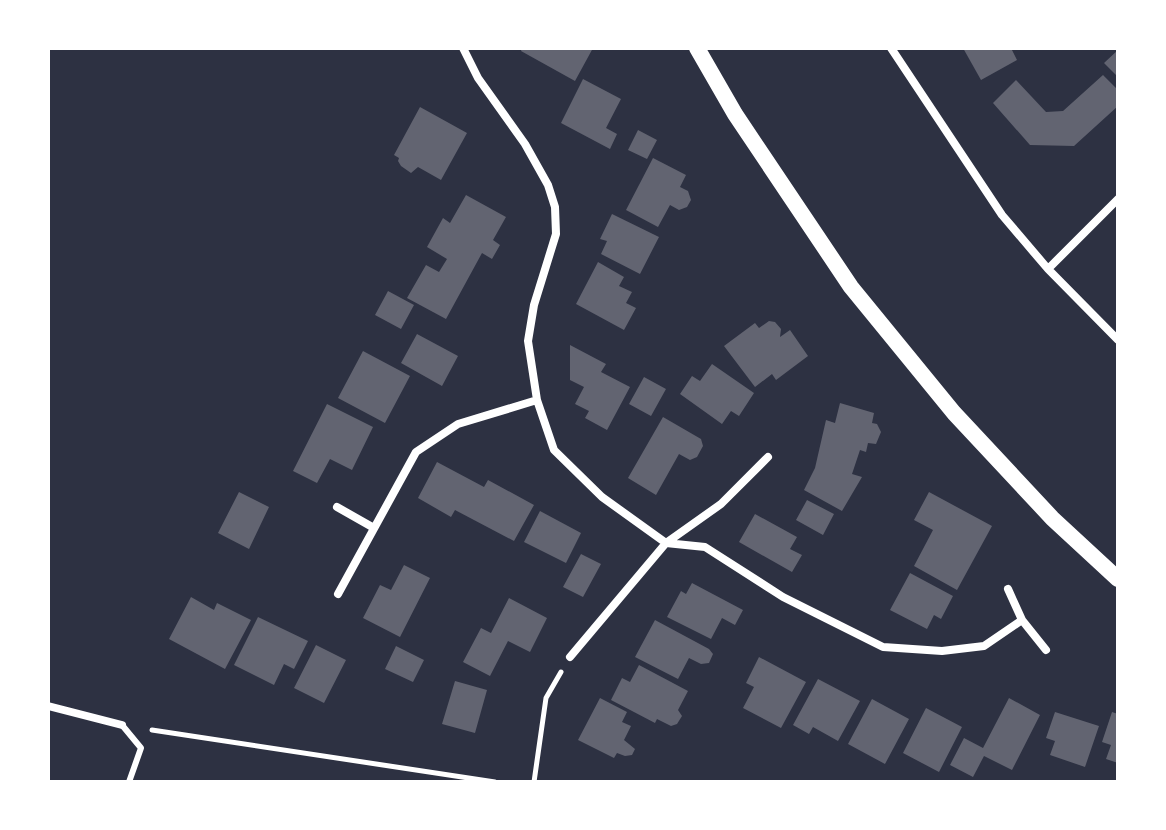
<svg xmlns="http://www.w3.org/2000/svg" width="1166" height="830" font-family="'Titillium Web',sans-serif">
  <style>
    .building { fill: #626471 }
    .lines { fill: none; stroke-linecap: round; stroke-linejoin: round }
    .path { stroke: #fff; stroke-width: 5 }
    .service { stroke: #fff; stroke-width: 6 }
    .minor { stroke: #fff; stroke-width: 8 }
    .secondary { stroke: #fff; stroke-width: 16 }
  </style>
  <rect width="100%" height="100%" fill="#2d3142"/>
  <path class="building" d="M522 48H593L575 81 521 51Z
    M963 48H1011L1017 60 981 80Z
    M1118 50V77L1104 63Z
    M1103 75 1118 90V106L1074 146 1030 145 993 103 1016 80 1046 112 1063 111Z
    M583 79 621 99 606 128 617 134 610 149 561 123Z
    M420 107 467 133 441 180 418 167 411 173 401 166 398 161 399 158 394 155Z
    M638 130 657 140 647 159 628 150Z
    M653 158 686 175 680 187 688 191 691 200 687 207 679 210 670 205 658 227 626 210Z
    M466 195 506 217 493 240 500 245 492 259 482 253 446 319 407 298 426 265 439 272 447 259 427 247 443 218 450 223Z
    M612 214 659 237 640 274 601 254 607 241 600 239Z
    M598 262 624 277 619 286 632 292 626 303 636 308 624 330 576 304Z
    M388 291 414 305 401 329 375 315Z
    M769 321 775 322 781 329 780 337 790 330 808 356 776 380 772 374 755 387 724 346 755 323 759 328Z
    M417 334 458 356 442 386 401 363Z
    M570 345 606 364 601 372 630 387 607 430 585 418 589 411 575 404 584 387 570 380Z
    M363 351 410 376 385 423 338 398Z
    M712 364 754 393 739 416 731 411 722 424 680 394 692 376 700 381Z
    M644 377 666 389 651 416 629 404Z
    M840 403 874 413 872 423 877 424 881 432 876 444 868 443 866 452 860 450 852 474 862 477 842 511 804 490 815 468 826 420 835 423Z
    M327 404 373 427 352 470 330 459 317 483 293 471Z
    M663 417 701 439 703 446 697 457 690 460 679 454 656 495 628 478Z
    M437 462 484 487 488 480 534 505 514 541 455 510 451 517 418 498Z
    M239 492 269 507 249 549 218 533Z
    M929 492 992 526 957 590 914 566 933 530 914 520Z
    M807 500 834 514 823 535 796 520Z
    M540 511 581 533 566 563 524 542Z
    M755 514 797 537 790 549 802 555 792 572 739 542Z
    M581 554 601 564 583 597 563 587Z
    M404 565 430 578 400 637 363 618 380 585 391 590Z
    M910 573 953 596 941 619 934 615 927 629 890 610Z
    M692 583 743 610 735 625 722 618 711 639 667 617 681 591 686 594Z
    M191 597 214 610 217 603 251 620 225 669 169 639Z
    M509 598 547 618 530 652 508 641 490 676 463 662 481 628 491 633Z
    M258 617 308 641 294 669 284 664 274 685 234 665Z
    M655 620 709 649 713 654 709 663 701 664 689 658 678 679 635 657Z
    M316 645 346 660 324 703 294 688Z
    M396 646 424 660 413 682 385 669Z
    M759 657 806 682 781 728 743 708 754 687 746 683Z
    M639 665 688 691 678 710 682 716 677 724 671 726 657 719 655 723 611 700 622 678 630 682Z
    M818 679 860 701 838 741 813 727 809 734 793 725Z
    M455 681 487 690 475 733 442 724Z
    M600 698 627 712 622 722 631 726 624 740 635 749 632 755 625 756 617 753 614 758 578 740Z
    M1009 698 1040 715 1012 770 984 756 973 777 950 765 964 738 983 748Z
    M872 699 909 719 885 764 848 744Z
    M926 708 962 727 939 772 903 753Z
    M1055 712 1099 726 1085 767 1050 755 1055 741 1046 738Z
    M1112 712 1118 714V763L1106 759 1111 745 1102 742Z"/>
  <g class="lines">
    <path class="path" d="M152 730 495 782
      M534 782 546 698 561 672"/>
    <path class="service" d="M122 725 141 748 129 782"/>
    <path class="minor" d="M463 48 478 78 525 144 548 185 555 207 556 234 534 305 528 341 537 400 554 450 602 497 666 543 705 547 783 597 883 647 942 651 984 646 1022 620
      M891 48 1002 215 1048 269 1118 340
      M1048 269 1118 199
      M337 507 374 528
      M1008 589 1022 620 1046 650
      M338 594 416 452 458 424 537 400
      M570 657 666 543 721 504 768 457
      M48 706 122 725"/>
    <path class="secondary" d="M697 48 735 114 851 287 954 413 1052 518 1118 579"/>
  </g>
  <rect width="1166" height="830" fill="none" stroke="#ffffff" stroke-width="100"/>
</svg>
